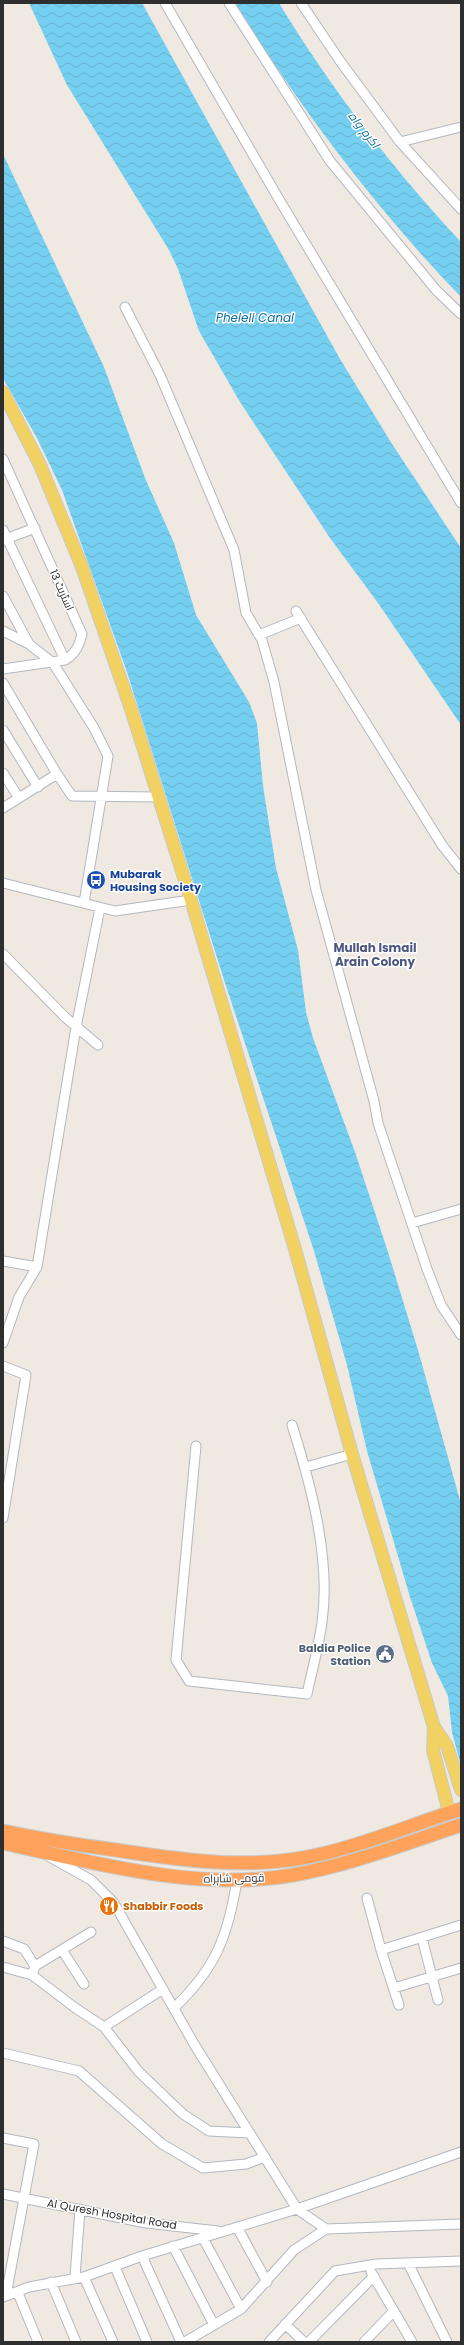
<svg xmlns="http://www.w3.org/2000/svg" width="464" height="2345" font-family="Poppins,Cairo,sans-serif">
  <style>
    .water { fill: url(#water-waves) }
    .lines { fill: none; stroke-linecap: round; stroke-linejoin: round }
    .minor-casing { stroke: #b4b7c1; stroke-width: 11 }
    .major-casing { stroke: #c9c9c9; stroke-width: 14 }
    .highway-casing { stroke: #c9c9c9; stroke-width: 15 }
    .minor { stroke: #fff; stroke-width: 9 }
    .major { stroke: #f2d163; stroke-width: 12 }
    .highway { stroke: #ffa35c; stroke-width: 13 }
    .labels { text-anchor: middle; stroke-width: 3; stroke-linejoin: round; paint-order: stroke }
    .street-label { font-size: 11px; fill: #2e2e2e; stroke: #fff }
    .transit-label { font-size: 11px; font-weight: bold; fill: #164399; stroke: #fff; text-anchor: start }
    .service-label { font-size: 11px; font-weight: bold; fill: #4e5e75; stroke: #fff; text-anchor: end }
    .food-label { font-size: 11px; font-weight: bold; fill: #c56008; stroke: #fff; text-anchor: start }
    .water-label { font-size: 12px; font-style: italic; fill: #0d6fa3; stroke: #fff }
    .neighbourhood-label { font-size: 12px; font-weight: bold; fill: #4d5680; stroke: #fff }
  </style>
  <defs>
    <pattern id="water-waves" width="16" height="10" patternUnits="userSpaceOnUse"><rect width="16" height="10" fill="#75cff0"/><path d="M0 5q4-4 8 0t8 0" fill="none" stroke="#66b2ce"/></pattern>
  </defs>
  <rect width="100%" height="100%" fill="#efe9e1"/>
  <path class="water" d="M29 3H142L340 359 392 444 461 548V725L378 603 330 538 240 402 199 331 178 269 169 250 67 85Z
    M235 3H279C331 89 393 169 461 242V297C375 208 300 108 235 3Z
    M3 154 104 367 145 478 174 543 196 615 249 702 257 723 263 786 276 868 298 950 306 1012 313 1038 355 1152 387 1249 418 1350 461 1504V1766L452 1732 448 1696 432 1663 410 1597 367 1451 347 1365 314 1251 226 986 126 669 62 490 37 438 3 378Z"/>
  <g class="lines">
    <defs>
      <path id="minor" d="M165 3 280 201 461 503
        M229 3 330 161 436 290 461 314
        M301 3 340 61 400 142 461 209
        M400 142 461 127
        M125 307 160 375 234 550 246 613 262 640 274 682 316 890 374 1101 378 1123 427 1269 441 1305 461 1335
        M3 459 82 634C79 646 76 653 65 660L3 669
        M3 530 65 660
        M3 540 35 528
        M3 596 29 644
        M296 611 442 845 461 869
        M3 631 29 644 53 663 94 728 108 756 84 903
        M259 635 301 618
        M3 683 57 774 72 796 157 797
        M3 730 38 787
        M3 773 19 798
        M3 808 57 774
        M3 883 115 911 191 900
        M3 954 65 1017 98 1045
        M412 1223 461 1209
        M3 1261 37 1267 76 1027 100 908
        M3 1343 19 1297 37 1267
        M3 1366 26 1375 3 1518
        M196 1446 176 1660 189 1681 307 1694C312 1670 319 1646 322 1622 331 1559 311 1485 292 1425
        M306 1467 352 1454
        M50 1857 91 1880 114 1903 194 2044 297 2209 326 2229
        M367 1898 381 1950 399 2005
        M422 1938 438 2000
        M3 1941 24 1949 35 1966
        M62 1950 84 1984
        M381 1950 461 1925
        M3 1967 32 1975 74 2007 104 2027 139 2072 183 2114 209 2131 250 2133
        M32 1975 35 1966 91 1932
        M394 1988 461 1968
        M174 2008C216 1968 228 1936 237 1880
        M104 2027 163 1989
        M3 2053 79 2071 162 2144 203 2168 246 2164 265 2157
        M3 2138 34 2144 7 2290 3 2296
        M3 2194 146 2223 218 2231
        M237 2227 267 2282
        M203 2238 241 2309
        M173 2246 214 2325
        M142 2256 181 2342
        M408 2263 447 2342
        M115 2267 147 2342
        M371 2272 412 2342
        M75 2277 80 2209
        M84 2277 113 2342
        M51 2282 76 2342
        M18 2293 38 2342
        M3 2297 29 2287 84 2277 142 2256 297 2209 461 2152
        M285 2324 304 2342
        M185 2342 241 2309 294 2250 326 2229 461 2224
        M269 2342 335 2271 376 2264 461 2261
        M309 2342 374 2276
        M364 2342 394 2311"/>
      <path id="major" d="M3 392 40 465 82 567 131 709 191 900 295 1249 352 1454 434 1727 447 1746 461 1790
        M434 1727 433 1750 449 1812"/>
      <path id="highway" d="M3 1831C41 1839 78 1845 116 1850 186 1861 257 1871 326 1853 372 1842 416 1823 461 1809
        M3 1843C94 1863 200 1892 293 1875 350 1865 406 1843 461 1825"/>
    </defs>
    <use href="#minor" class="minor-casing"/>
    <use href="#major" class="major-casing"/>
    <use href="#highway" class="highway-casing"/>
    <use href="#minor" class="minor"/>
    <use href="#major" class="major"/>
    <use href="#highway" class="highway"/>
  </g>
  <defs>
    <symbol id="bus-disc" viewBox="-11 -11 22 22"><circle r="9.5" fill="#1a4fb4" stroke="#fff"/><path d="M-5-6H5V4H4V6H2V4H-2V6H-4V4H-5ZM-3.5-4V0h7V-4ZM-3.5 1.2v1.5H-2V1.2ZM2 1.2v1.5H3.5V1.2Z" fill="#fff"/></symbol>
    <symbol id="civic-disc" viewBox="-11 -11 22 22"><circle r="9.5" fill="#5c6f8a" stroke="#fff"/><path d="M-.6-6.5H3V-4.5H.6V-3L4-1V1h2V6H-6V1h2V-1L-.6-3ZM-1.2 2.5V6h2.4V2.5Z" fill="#fff"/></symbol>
    <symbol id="restaurant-disc" viewBox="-11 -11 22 22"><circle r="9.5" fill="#e8710a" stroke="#fff"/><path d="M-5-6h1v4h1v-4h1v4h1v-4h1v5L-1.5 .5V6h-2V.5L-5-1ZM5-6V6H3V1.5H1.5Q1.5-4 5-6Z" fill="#fff"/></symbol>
  </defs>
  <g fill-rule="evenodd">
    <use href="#bus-disc" x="85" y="869" width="22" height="22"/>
    <use href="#civic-disc" x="374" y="1643" width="22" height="22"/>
    <use href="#restaurant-disc" x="98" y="1895" width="22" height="22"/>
  </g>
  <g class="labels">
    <g class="street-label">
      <text transform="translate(62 590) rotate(66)" y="4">اسٹریٹ 13</text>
      <text transform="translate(234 1878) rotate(-1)" y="4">قومی شاہراہ</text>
      <text transform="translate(112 2214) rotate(10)" y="4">Al Quresh Hospital Road</text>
    </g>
    <g class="transit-label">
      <text x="110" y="878">Mubarak<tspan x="110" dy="13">Housing Society</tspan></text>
    </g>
    <g class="service-label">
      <text x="371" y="1652">Baldia Police<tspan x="371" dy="13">Station</tspan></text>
    </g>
    <g class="food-label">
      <text x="123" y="1910">Shabbir Foods</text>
    </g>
    <g class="water-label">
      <text transform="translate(364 130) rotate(52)" y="4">اکرم واہ</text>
      <text x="255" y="322">Pheleli Canal</text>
    </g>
    <g class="neighbourhood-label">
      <text x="375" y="952">Mullah Ismail<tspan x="375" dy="14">Arain Colony</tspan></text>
    </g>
  </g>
  <rect width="464" height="2345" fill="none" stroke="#2e2e2e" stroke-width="8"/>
</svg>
